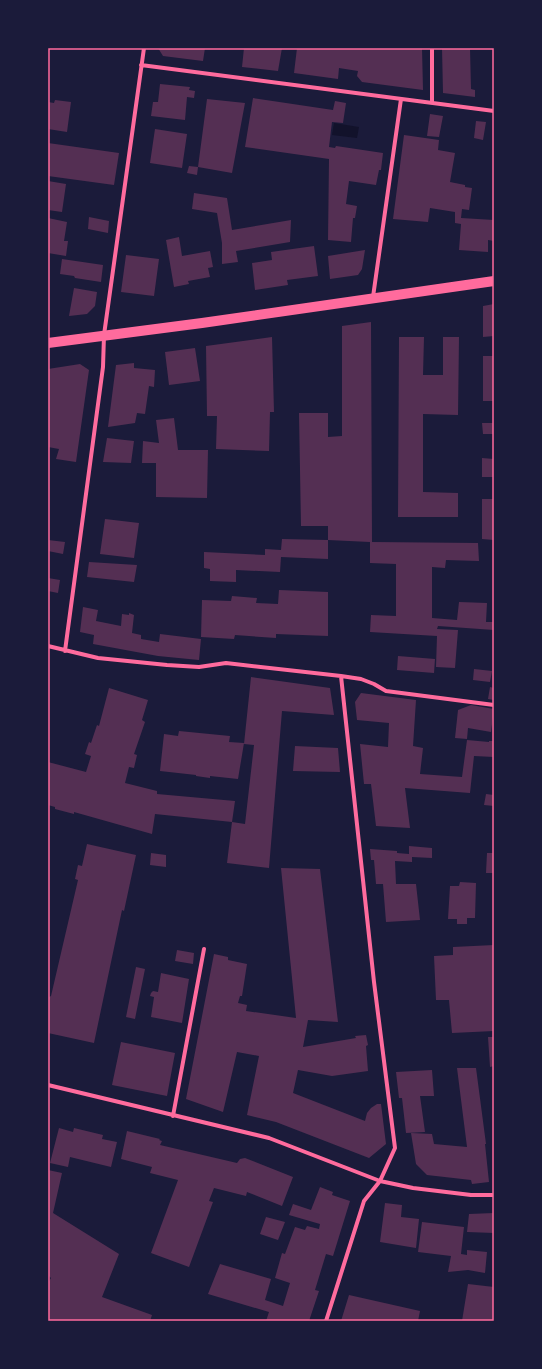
<svg xmlns="http://www.w3.org/2000/svg" width="542" height="1369" font-family="Inter,sans-serif">
  <style>
    .water { fill: #12122b }
    .building { fill: #542f53 }
    .lines { fill: none; stroke-linecap: round; stroke-linejoin: round }
    .minor { stroke: #ff6b9d; stroke-width: 4 }
    .primary { stroke: #ff6b9d; stroke-width: 10 }
    .neatline { fill: none; stroke: #ff6b9d; stroke-width: 1.5 }
  </style>
  <rect width="100%" height="100%" fill="#1b1b3a"/>
  <path class="water" d="M334 123 359 127 357 138 332 135Z"/>
  <path class="building" d="M158 48H205L203 61 163 56Z
    M244 48H282L278 71 242 67Z
    M297 48H422L423 90 362 82 357 76 358 71 339 68 338 79 294 73Z
    M442 48H470L471 89 475 90V97L443 93Z
    M160 84 190 87 189 90 195 91 194 98 187 97 185 120 151 116 153 102H158Z
    M253 98 333 110 335 101 346 103 343 123 332 122 329 147 335 148 336 146 383 153 381 170H379L376 185 349 181 346 204 357 206 355 218H353L351 242 328 240 329 159 245 147Z
    M207 99 245 103 232 173 198 167Z
    M55 100 71 102 67 132 48 129V102L54 103Z
    M430 114 443 116 439 137 427 136Z
    M476 121 486 122 483 140 474 138Z
    M155 129 187 134 182 168 150 163Z
    M404 135 439 140 438 150 455 153 450 182 465 185V187L472 188 469 210 462 209 461 218 494 220V241L488 240V252L459 250 461 224 455 223V212L430 208 428 222 393 219Z
    M48 143 119 153 114 185 48 176Z
    M189 166 198 167 197 175 187 173Z
    M48 181 66 184 62 212 48 210Z
    M194 193 227 198 232 230 291 220 290 242 236 251 238 262 222 264V243L217 213 192 209Z
    M89 217 109 221 108 233 88 229Z
    M48 218 67 222 64 241H68L66 256 48 253Z
    M179 237 182 256 210 251 213 267 208 268 210 277 188 281 189 284 174 287 166 240Z
    M314 246 318 276 287 280 288 285 255 290 252 263 272 260 271 252Z
    M365 250 362 269 358 275 330 279 328 256Z
    M126 255 159 259 154 296 121 292Z
    M62 259 103 265 101 282 75 278 74 276 60 274Z
    M74 288 97 292 95 306 87 314 69 316Z
    M494 304V336L483 337V306Z
    M371 322 372 542 478 543 479 561 446 560 445 568 432 567V618L457 620 459 602 487 603 486 622H494V630L438 626 437 629 458 630 455 668 436 667 437 636 370 632 371 615 396 616V564L370 563V542L328 540V526H301L299 413H328V437L342 436V326Z
    M272 337 274 412H270L269 451 216 449 217 416H207L206 346Z
    M399 337H424L423 375H443V337H459L458 415 423 414V492L458 493V517H398Z
    M195 348 200 381 169 385 165 352Z
    M483 356H494V401H483Z
    M134 363V368L155 370 154 387 149 386 145 414 137 413 135 423 108 427 116 365Z
    M80 364 89 370 76 462 56 459 59 449 48 447V369Z
    M174 418 178 450H208L207 498 156 497V463H142L143 441 159 443 156 420Z
    M482 423H494V434H483Z
    M107 438 134 441 131 463 103 462Z
    M482 458 494 459V477H482Z
    M482 499H494V540L482 539Z
    M105 519 139 523 134 558 100 554Z
    M282 539 328 540V559L281 557 280 572 236 570V582L210 581V569L204 568V552L265 555V549L281 550Z
    M48 540 65 542 63 554 48 551Z
    M89 562 137 565 134 582 87 577Z
    M48 578 60 580 58 593 48 591Z
    M279 590 328 592V636L276 634V638L235 635 234 639 201 637 202 600 231 601 232 596 257 598 256 603 278 604Z
    M83 607 98 610 96 621 121 626 122 614 129 615V613L134 615 132 633 141 635V639L159 642 160 634 201 639 199 660 158 656 93 644 94 635 80 632Z
    M398 656 435 659 434 673 397 670Z
    M474 669 492 671 490 682 473 680Z
    M251 677 330 688 334 715 282 711 269 868 227 863 232 822 245 824 254 745 244 744Z
    M490 687 494 688V700L488 699Z
    M109 688 148 700 142 720 145 722 134 754 137 755 134 768 129 767 125 783 157 791V794L235 801 232 822 155 814 152 834 74 812V814L55 809V807L48 805V762L86 772 91 756 85 754 89 742 91 743 97 725 99 726Z
    M361 693 416 700 413 746 423 748 420 774 462 777 467 740 489 742V741H494V757L474 756 470 793 405 788 410 828 376 826 371 784H364L360 744 388 747 389 723 357 720 355 702Z
    M471 705 494 709 491 732 468 728 467 739 455 738 458 710Z
    M179 731 230 736 229 742 244 743 238 779 210 776V778L196 776V775L160 771 164 734 178 736Z
    M295 746 338 748 340 772 293 771Z
    M486 794 494 795V806L484 805Z
    M87 844 136 855 124 911 122 910 94 1043 48 1033 49 1011H48V999L49 997 51 996 78 880 75 879 78 865 82 866Z
    M409 846 432 848V858L412 857V862L395 861 396 884H416L420 920 386 922 383 884H376L374 860H371L370 849 397 851V853L409 854Z
    M151 853 166 855V867L150 865Z
    M487 853H494V873H486Z
    M281 868 320 869 338 1022 308 1020 303 1047 356 1038 355 1036 366 1035 368 1045 366 1046 368 1071 332 1076 298 1070 293 1093 365 1121 367 1113 371 1108 377 1104H381L386 1144 369 1158 276 1122 247 1115 259 1056 237 1052 223 1112 186 1099 214 954 228 957V960L247 964 242 996H240L238 1003 247 1005 246 1011 296 1018Z
    M460 882 476 883 475 918H467V924H457V919H448L450 886H459Z
    M494 945V1031L452 1033 449 1000H436L434 956 453 955V947Z
    M177 950 194 953 193 964 175 961Z
    M136 967 145 969 135 1019 126 1017Z
    M161 973 189 979 182 1023 151 1017 154 997 150 996 151 993 153 991 158 992Z
    M488 1037H494V1066L490 1067Z
    M121 1042 175 1053 167 1096 112 1085Z
    M457 1068H476L486 1144H485L489 1182 472 1184 471 1180 427 1175 416 1164 411 1133 432 1134 434 1144 467 1147Z
    M432 1070 434 1096H420L425 1132 406 1133 402 1098H399L396 1072Z
    M59 1128 73 1132 74 1128 103 1135 102 1139 117 1142 111 1167 70 1157 68 1167 50 1163Z
    M127 1131 160 1139 159 1140 162 1141 160 1145 237 1163 240 1159 245 1158 293 1177 282 1206 247 1192 246 1196 214 1188 209 1201 213 1202 189 1267 151 1253 178 1180 150 1173 152 1167 121 1159Z
    M48 1170 62 1173 53 1213 119 1254 102 1297 152 1315 150 1321H48V1283L51 1278 48 1275Z
    M320 1187 333 1192 332 1195 350 1201 333 1256 326 1254 315 1290 319 1291 309 1321H266L269 1312 208 1294 220 1264 271 1279 265 1300 283 1306 290 1283 275 1278 282 1253 285 1254 295 1227 305 1230 307 1226 319 1229 320 1224 289 1215 293 1204 311 1210Z
    M385 1203 402 1205 401 1217 419 1219 416 1248 380 1242Z
    M494 1213V1233L467 1232 469 1214Z
    M266 1217 285 1222 278 1240 260 1234Z
    M422 1222 464 1227 461 1254 467 1255V1250L487 1252 485 1273 468 1270 448 1272 451 1256 418 1252Z
    M468 1284 494 1287V1321H462Z
    M349 1295 420 1311 418 1321H341Z"/>
  <g class="lines">
    <path class="minor" d="M432 48V102
      M141 65 494 111
      M373 297 401 99
      M48 646 98 658 167 665 199 667 226 663 341 676 361 679 374 684 386 691 494 705
      M65 651 103 367 104 335 144 48
      M48 1085 269 1138 380 1181 413 1188 471 1195H494
      M173 1116 204 949
      M326 1321 364 1201 380 1181 395 1148 374 982 341 676"/>
    <path class="primary" d="M48 343 202 323 494 281"/>
  </g>
  <rect width="542" height="1369" fill="none" stroke="#1b1b3a" stroke-width="98"/>
  <rect x="49" y="49" width="444" height="1271" class="neatline"/>
</svg>
